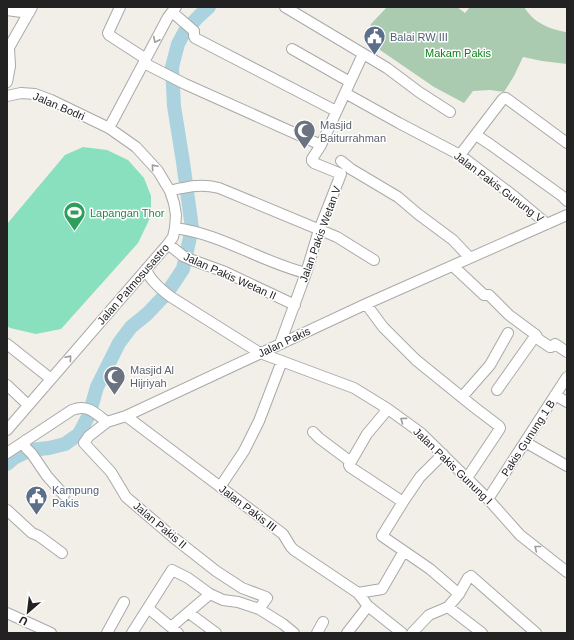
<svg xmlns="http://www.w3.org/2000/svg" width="574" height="640" font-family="Arial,sans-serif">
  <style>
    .cemetery { fill: #aacbaf }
    .pitch { fill: #88e0be }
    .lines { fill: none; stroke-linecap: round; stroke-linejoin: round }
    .river { stroke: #aad3df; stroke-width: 14 }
    .minor-casing { stroke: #a9a9a9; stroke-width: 12 }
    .minor { stroke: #fff; stroke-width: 10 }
    .oneway { stroke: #9c9c9c }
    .labels { text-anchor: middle; stroke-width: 3; stroke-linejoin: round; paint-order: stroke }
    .service-label { font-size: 11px; fill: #4e5e75; stroke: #fff; text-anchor: start }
    .park-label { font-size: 11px; fill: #0c8416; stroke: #fff }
    .street-label { font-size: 11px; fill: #222; stroke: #fff }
    .worship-label { font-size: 11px; fill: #5b616d; stroke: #fff; text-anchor: start }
    .leisure-label { font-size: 11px; fill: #27864d; stroke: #fff; text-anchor: start }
  </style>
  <rect width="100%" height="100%" fill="#f2efe9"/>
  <path class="cemetery" d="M387 7H457L465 13 470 7H524C526 10 529 14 532 17 540 25 556 31 567 32V64L542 61 523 57 514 76 504 92 490 90 473 91 464 103 434 87 380 50 370 27 371 24Z"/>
  <path class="pitch" d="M83 147 107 150 128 160 144 178 151 196V216L138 243 61 329 36 334 10 328 7 326V224L65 155Z"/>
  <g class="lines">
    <path class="river" d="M7 464 14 458 30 450 49 448 65 444 79 434 89 415 97 387 119 343 131 327 147 314 167 293 183 269 192 228 183 162 174 106 172 67 178 44 185 31 199 16 209 7"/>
    <defs>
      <path id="minor" d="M120 7 108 33 109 35 146 59
        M285 7 387 68 419 92 450 112
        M7 10 29 13
        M172 12 194 31V36L195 38 336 111
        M292 49 350 82
        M7 51 32 7
        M144 63 185 84 321 145
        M7 82 10 66 9 48
        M345 93 399 123 460 155 515 197 547 224
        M7 96 21 93 35 94 51 100 109 128 136 147 158 171 170 191 174 203 176 215 175 228 173 237 168 244 7 430
        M109 128 168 17 176 7
        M476 135 491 145 562 196 567 201
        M460 155 502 100 504 98H506L567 143
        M341 161 351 169 398 197 418 214 453 240 470 258
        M170 191C175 190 179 188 183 188 195 185 207 185 219 188L337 237 374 260
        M175 228C222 234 261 262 306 273
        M168 244 183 256 192 260 225 272 295 305
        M453 266 484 295H489L509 315 536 335 538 339 550 347H551L555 344 567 352
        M146 269C149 279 163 291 171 297L260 353 354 388 388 409 421 433 488 499 520 535 567 572
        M366 304 383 327 416 360 474 407 499 426 500 428 499 430 467 478
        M7 344 51 379
        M280 344 306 273 319 230 341 174 314 163 312 161V159L321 145 363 54
        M7 385 28 405
        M497 390 536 335
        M555 395 567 402
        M462 397 490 365 508 333
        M388 409 367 434 349 465 350 467 403 502
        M126 416 283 534 291 547 294 550 358 593 368 606 402 633
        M107 422 89 436 84 443 111 472 126 497 174 538 216 571 242 588 266 597 267 598 259 609
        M313 432 319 438 351 462
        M26 440 25 445 26 448 32 454 47 476 64 495
        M525 442 567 466
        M7 453 72 410C88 404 95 413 107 422L126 416 366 304 567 215
        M443 454 420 477 403 502 382 536 430 569 459 594
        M220 487 244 451 259 421 282 361
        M488 499 567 377
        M7 510 32 533 39 536 62 553
        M358 593 382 589 404 551
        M448 607 482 633
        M148 608 178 633
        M7 613 51 633
        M189 613 216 633
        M171 627 210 594
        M107 633 124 602
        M132 633 172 570 188 578 210 594 223 600 238 602 259 609 283 624 294 633
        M317 633 323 622
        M347 633 368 606
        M412 633 429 615 448 607 459 594 468 578 471 576 536 633"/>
    </defs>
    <use href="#minor" class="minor-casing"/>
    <use href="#minor" class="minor"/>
  </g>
  <defs><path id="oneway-chevron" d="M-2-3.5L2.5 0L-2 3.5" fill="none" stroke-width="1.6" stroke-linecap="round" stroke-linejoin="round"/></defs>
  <g class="oneway">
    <use href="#oneway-chevron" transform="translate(156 40) rotate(117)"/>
    <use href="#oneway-chevron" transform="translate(154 167) rotate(-131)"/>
    <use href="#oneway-chevron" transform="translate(69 358) rotate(-49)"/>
    <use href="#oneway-chevron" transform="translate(403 420) rotate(-144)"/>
    <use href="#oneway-chevron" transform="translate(537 548) rotate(-141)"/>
  </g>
  <defs>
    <symbol id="civic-pin" viewBox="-11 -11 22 30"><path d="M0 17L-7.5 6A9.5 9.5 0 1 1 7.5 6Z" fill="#5c6f8a" stroke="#fff"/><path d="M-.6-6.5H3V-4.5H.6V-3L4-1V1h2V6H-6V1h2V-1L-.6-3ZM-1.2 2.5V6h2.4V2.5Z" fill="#fff"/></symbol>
    <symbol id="mosque-pin" viewBox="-11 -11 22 30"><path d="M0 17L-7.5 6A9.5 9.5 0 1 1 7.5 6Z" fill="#6b7280" stroke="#fff"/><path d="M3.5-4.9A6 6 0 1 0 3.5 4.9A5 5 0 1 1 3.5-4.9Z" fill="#fff"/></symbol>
    <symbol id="stadium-pin" viewBox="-11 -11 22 30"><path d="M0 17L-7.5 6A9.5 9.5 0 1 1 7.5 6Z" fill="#2e9e5b" stroke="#fff"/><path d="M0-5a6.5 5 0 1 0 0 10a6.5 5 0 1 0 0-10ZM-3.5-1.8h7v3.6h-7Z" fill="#fff"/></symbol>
  </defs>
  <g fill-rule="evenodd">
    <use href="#civic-pin" x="362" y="24" width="25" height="34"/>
    <use href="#mosque-pin" x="292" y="118" width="25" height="34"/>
    <use href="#stadium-pin" x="62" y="200" width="25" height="34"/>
    <use href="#mosque-pin" x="102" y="364" width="25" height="34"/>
    <use href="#civic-pin" x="24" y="484" width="25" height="34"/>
  </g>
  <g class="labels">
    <g class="service-label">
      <text x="390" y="41">Balai RW III</text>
      <text x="52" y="494">Kampung<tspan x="52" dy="13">Pakis</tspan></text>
    </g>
    <g class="park-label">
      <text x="458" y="57">Makam Pakis</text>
    </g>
    <g class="street-label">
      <text transform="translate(59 106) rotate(23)" y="4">Jalan Bodri</text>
      <text transform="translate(499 187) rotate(37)" y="4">Jalan Pakis Gunung V</text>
      <text transform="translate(320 234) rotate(-70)" y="4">Jalan Pakis Wetan V</text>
      <text transform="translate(230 276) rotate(24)" y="4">Jalan Pakis Wetan II</text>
      <text transform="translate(133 284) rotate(-49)" y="4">Jalan Patmosusastro</text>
      <text transform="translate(284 342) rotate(-25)" y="4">Jalan Pakis</text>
      <text transform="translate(528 438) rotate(-57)" y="4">Pakis Gunung 1 B</text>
      <text transform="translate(453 466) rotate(44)" y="4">Jalan Pakis Gunung I</text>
      <text transform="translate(248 508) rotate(37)" y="4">Jalan Pakis III</text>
      <text transform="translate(160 525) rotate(40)" y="4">Jalan Pakis II</text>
    </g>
    <g class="worship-label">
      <text x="320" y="129">Masjid<tspan x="320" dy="13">Baiturrahman</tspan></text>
      <text x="130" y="374">Masjid Al<tspan x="130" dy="13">Hijriyah</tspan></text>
    </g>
    <g class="leisure-label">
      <text x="90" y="217">Lapangan Thor</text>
    </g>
  </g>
  <rect width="574" height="640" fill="none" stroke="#222222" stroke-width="16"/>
  <g transform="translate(28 612) rotate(208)" stroke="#ffffff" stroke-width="3" paint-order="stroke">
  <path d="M0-3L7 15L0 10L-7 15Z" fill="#222222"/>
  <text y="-6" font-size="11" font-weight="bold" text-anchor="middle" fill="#222222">U</text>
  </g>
</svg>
